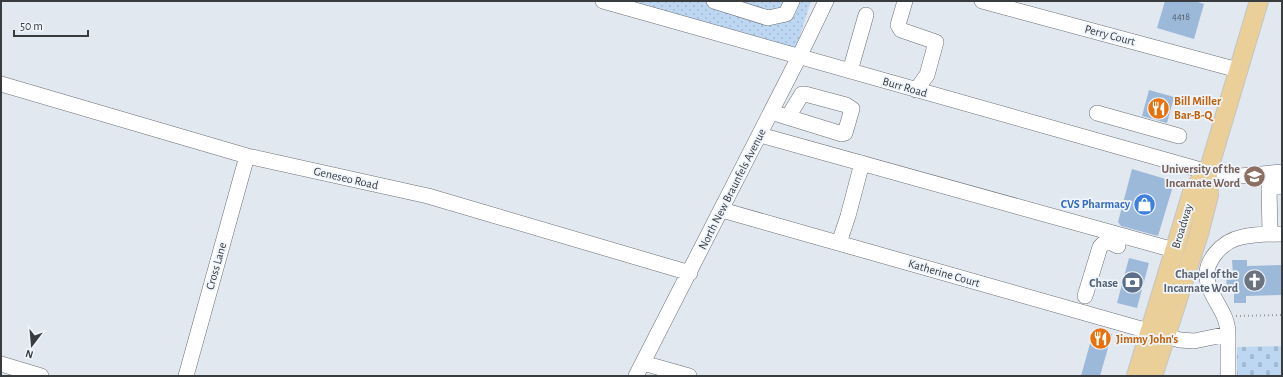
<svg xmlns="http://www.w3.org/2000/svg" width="1283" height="377" font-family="'Alegreya Sans',sans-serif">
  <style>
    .grass { fill: url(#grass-dots) }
    .cemetery { fill: url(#cemetery-stones) }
    .building { fill: #9cb9da }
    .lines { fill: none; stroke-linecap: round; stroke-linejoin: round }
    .minor-casing { stroke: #6a6f75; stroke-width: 16 }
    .major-casing { stroke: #c4c4c5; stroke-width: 20 }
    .path { stroke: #969ba0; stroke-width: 2; stroke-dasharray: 1 3; stroke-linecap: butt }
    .minor { stroke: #fff; stroke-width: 15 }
    .major { stroke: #ead098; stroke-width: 18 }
    .labels { text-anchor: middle; stroke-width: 3.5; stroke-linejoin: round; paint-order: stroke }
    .number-label { font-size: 10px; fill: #525b66 }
    .street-label { font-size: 12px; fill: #393c3f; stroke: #eff5fc }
    .food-label { font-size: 12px; font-weight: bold; fill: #c56008; stroke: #eff5fc; text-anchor: start }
    .education-label { font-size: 12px; font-weight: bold; fill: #785e54; stroke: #eff5fc; text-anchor: end }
    .shop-label { font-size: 12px; font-weight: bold; fill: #366cbe; stroke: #eff5fc; text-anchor: end }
    .worship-label { font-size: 12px; font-weight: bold; fill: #5b616d; stroke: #eff5fc; text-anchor: end }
    .service-label { font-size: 12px; font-weight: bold; fill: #4e5e75; stroke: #eff5fc; text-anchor: end }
  </style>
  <defs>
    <pattern id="grass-dots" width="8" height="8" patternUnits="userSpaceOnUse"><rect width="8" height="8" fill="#bdd6f1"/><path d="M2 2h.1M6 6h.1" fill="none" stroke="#a3b9d0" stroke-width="1.8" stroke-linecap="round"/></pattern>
    <pattern id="cemetery-stones" width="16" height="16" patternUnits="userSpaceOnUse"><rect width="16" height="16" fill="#bdd6f1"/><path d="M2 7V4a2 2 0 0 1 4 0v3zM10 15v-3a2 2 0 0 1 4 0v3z" fill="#a3b9d0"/></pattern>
  </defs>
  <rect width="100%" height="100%" fill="#e2e8ef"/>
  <path class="grass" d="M628 1H811L795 51Z"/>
  <path class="cemetery" d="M1282 346V376H1237V347Z"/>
  <path class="building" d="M1165 1H1195L1204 4 1194 39 1157 28Z
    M1149 90 1174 97 1167 123 1142 116Z
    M1132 169 1169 180 1173 186 1158 236 1121 226 1118 222Z
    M1129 258 1149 263 1137 308 1117 303Z
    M1232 260H1247V266L1282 265V295L1246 296V303H1234V289H1227L1226 274H1233Z
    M1094 329 1112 334 1100 376H1081Z"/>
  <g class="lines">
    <defs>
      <path id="minor" d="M603 1 1208 172 1229 177 1282 172
        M714 1 768 18 786 14 792 1
        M905 1 898 25 901 30 936 42 927 75 916 90
        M982 1 1238 70
        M850 71 866 15
        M1 84 247 156 428 196 690 273
        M771 112 842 134 845 133 852 109 846 105 805 94H802L788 117
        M1097 113 1179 136
        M760 135 1174 250
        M722 210 1180 340 1194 341 1228 334V376
        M1270 234 1269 187H1282
        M839 243 848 216 862 163
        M1085 296 1100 247 1104 243H1112L1118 246
        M1228 334C1228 313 1213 302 1208 283 1202 262 1222 241 1242 237 1255 234 1269 234 1282 234
        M643 363 689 376
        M1 364 41 376
        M186 376 247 156
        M636 376 799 57 826 1"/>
      <path id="major" d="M1136 376 1193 189 1208 172
        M1153 376 1199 234 1209 195 1208 172 1259 1"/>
    </defs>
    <use href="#minor" class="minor-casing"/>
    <use href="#major" class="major-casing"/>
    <path class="path" d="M1236 316 1282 315"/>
    <use href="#minor" class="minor"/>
    <use href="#major" class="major"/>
  </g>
  <defs>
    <symbol id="restaurant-disc" viewBox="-11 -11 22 22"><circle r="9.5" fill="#e8710a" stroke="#eff5fc"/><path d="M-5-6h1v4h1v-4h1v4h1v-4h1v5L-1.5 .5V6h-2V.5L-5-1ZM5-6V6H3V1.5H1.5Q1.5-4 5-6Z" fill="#fff"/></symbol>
    <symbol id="university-disc" viewBox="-11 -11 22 22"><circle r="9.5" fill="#8d6e63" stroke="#eff5fc"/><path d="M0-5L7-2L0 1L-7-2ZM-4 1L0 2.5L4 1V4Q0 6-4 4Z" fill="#fff"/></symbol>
    <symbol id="shop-disc" viewBox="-11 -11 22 22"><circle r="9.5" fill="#3f7fe0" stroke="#eff5fc"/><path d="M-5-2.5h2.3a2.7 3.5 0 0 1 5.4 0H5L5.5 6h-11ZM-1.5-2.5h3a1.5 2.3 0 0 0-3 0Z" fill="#fff"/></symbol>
    <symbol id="church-disc" viewBox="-11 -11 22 22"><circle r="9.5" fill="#6b7280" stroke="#eff5fc"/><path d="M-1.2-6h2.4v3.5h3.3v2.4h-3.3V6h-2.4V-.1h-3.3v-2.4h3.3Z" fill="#fff"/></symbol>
    <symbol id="bank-disc" viewBox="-11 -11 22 22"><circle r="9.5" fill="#5c6f8a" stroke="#eff5fc"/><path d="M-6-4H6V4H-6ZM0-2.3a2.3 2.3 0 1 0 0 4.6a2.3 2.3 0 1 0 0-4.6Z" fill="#fff"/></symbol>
  </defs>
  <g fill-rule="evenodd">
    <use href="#restaurant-disc" x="1146" y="96" width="25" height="25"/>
    <use href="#university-disc" x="1242" y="164" width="25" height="25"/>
    <use href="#shop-disc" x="1132" y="192" width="25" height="25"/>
    <use href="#church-disc" x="1242" y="268" width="25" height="25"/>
    <use href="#bank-disc" x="1120" y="270" width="25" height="25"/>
    <use href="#restaurant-disc" x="1088" y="326" width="25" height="25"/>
  </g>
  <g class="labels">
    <g class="number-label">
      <text x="1181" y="20">4418</text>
    </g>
    <g class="street-label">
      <text transform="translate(1110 35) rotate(15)" y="4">Perry Court</text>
      <text transform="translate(905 87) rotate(16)" y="4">Burr Road</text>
      <text transform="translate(346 178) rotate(13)" y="4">Geneseo Road</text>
      <text transform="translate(732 189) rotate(-63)" y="4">North New Braunfels Avenue</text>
      <text transform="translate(1182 226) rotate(-73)" y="4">Broadway</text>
      <text transform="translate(216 266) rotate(-74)" y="4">Cross Lane</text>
      <text transform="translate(944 273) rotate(16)" y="4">Katherine Court</text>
    </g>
    <g class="food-label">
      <text x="1174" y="105">Bill Miller<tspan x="1174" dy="14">Bar-B-Q</tspan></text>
      <text x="1116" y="343">Jimmy John's</text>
    </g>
    <g class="education-label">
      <text x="1240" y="173">University of the<tspan x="1240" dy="14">Incarnate Word</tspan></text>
    </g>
    <g class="shop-label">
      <text x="1130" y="208">CVS Pharmacy</text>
    </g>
    <g class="worship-label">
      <text x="1238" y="278">Chapel of the<tspan x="1238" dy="14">Incarnate Word</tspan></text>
    </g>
    <g class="service-label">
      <text x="1118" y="287">Chase</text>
    </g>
  </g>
  <rect width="1283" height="377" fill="none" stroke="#393c3f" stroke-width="4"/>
  <g transform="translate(32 345) rotate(196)" stroke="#eff5fc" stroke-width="3" paint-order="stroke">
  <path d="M0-3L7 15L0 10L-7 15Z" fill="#393c3f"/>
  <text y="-6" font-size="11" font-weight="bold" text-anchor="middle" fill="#393c3f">N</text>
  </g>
  <path d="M14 30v6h74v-6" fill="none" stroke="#393c3f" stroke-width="2"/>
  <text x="20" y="30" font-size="12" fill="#393c3f" stroke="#eff5fc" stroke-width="3" paint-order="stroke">50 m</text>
</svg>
